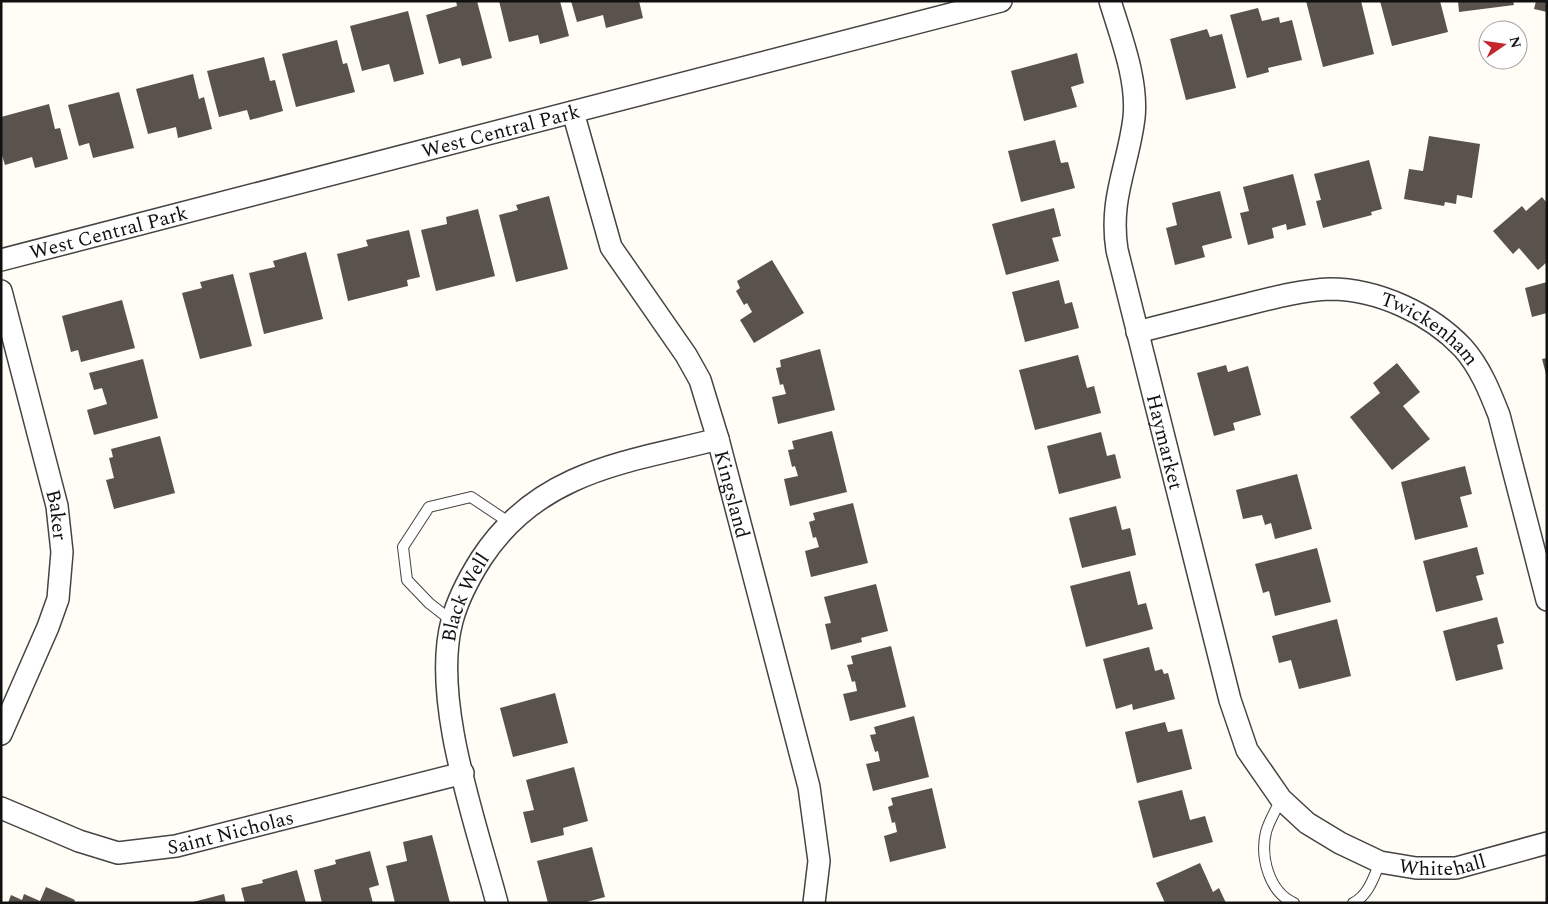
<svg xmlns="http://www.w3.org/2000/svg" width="1548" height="904" font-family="Spectral,serif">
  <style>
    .building { fill: #5a524d }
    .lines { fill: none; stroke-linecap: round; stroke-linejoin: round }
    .service-casing { stroke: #444; stroke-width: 12 }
    .minor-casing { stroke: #444; stroke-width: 24 }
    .service { stroke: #fff; stroke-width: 10 }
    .minor { stroke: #fff; stroke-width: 21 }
    .labels { text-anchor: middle; stroke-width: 5; stroke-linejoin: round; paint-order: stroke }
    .street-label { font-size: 20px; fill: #111; stroke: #fff }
  </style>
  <rect width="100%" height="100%" fill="#fffdf5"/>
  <path class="building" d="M456 1H477L492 58 462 66 460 58 439 64 426 15 457 6Z
    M499 1H560L569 36 540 44 538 35 509 42Z
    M571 1H639L643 18 606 28 603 15 577 22Z
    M1306 1H1361L1374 54 1323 67Z
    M1380 1H1440L1448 32 1392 46Z
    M1458 1H1513L1514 5 1459 12Z
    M1536 1H1547V12L1534 9Z
    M1258 8 1262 21 1279 17 1280 23 1292 20 1302 60 1268 68 1269 72 1247 78 1230 15Z
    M408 11 424 74 394 82 389 64 362 71 350 26Z
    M1207 29 1210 37 1222 34 1236 88 1186 100 1170 39Z
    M337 40 343 64 347 63 355 92 296 107 282 54Z
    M1077 53 1084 83 1071 87 1077 107 1024 121 1011 71Z
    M264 57 270 81 275 80 283 111 250 120 247 110 219 117 207 71Z
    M193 74 199 99 204 97 212 129 178 138 176 127 148 134 136 89Z
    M119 92 134 148 93 158 89 143 79 146 68 105Z
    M49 104 55 129 60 128 68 159 35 168 32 157 5 165 1 152V117Z
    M1429 136 1480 144 1472 198 1457 195 1456 204 1445 202 1444 206 1404 199 1409 169 1423 171Z
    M1055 140 1061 163 1068 162 1075 188 1021 202 1008 151Z
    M1369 160 1382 209 1371 212 1372 215 1323 228 1316 201 1321 200 1314 174Z
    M1293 174 1306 225 1287 230 1286 224 1272 228 1274 238 1248 245 1240 213 1249 211 1243 187Z
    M1220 191 1232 238 1202 246 1205 257 1175 265 1166 228 1177 225 1172 203Z
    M549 196 568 269 516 282 499 215 518 210 516 205Z
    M1542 197 1547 203V262L1538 270 1519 248 1513 254 1493 231 1522 206 1526 211Z
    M1054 208 1061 236 1052 238 1059 261 1006 275 992 224Z
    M478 209 495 276 436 291 421 230 447 224 446 217Z
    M409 230 420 277 407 280 408 286 348 301 337 254 368 246 366 240Z
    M306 252 323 319 264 334 249 273 275 267 273 261Z
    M772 260 804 313 754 343 740 320 752 312 747 303 744 305 736 291 740 288 737 281Z
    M233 274 252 346 200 359 182 293 202 288 200 282Z
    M1059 280 1065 304 1072 302 1079 328 1025 342 1012 292Z
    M1547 282V313L1532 317 1525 288Z
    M122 300 135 348 81 362 78 350 71 352 62 316Z
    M820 349 835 410 778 424 772 397 786 394 783 384 780 385 776 368 781 367 780 360Z
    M1078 355 1087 388 1094 386 1101 413 1035 430 1019 370Z
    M1547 358V374H1546L1542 359Z
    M143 359 158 418 94 435 87 410 107 404 102 388 94 390 89 373Z
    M1397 363 1420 392 1403 406 1430 439 1392 470 1350 417 1380 393 1373 383Z
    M1226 365 1228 372 1248 366 1261 415 1233 423 1235 430 1214 436 1197 373Z
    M832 431 847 492 790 506 784 479 798 476 795 466 792 467 788 450 794 449 792 441Z
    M1101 432 1107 456 1115 454 1121 478 1059 494 1047 446Z
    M160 436 175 493 114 509 106 480 114 478 109 458 113 457 111 449Z
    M1465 466 1472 494 1460 497 1468 527 1415 540 1401 482Z
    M1297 474 1312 529 1275 539 1271 523 1265 525 1262 515 1243 519 1236 490Z
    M853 503 868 563 811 577 805 551 819 547 816 537 813 538 809 522 815 520 813 513Z
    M1116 506 1122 530 1130 528 1136 555 1082 568 1069 518Z
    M1477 547 1484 574 1476 576 1483 600 1436 612 1423 561Z
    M1317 548 1331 602 1275 616 1269 591 1263 593 1255 564Z
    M1130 571 1138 605 1146 603 1153 629 1086 647 1070 586Z
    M876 584 888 631 861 638 862 642 831 650 825 624 831 623 824 597Z
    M1497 617 1504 643 1497 645 1503 669 1456 681 1443 631Z
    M1337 619 1351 676 1299 689 1291 660 1279 663 1272 636Z
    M891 646 906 707 850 721 843 694 857 691 855 681 852 682 847 665 853 664 851 656Z
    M1149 647 1155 671 1162 669 1164 674 1168 673 1175 699 1133 710 1132 704 1116 709 1103 659Z
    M555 693 568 743 513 757 500 708Z
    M914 716 929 777 873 791 866 764 880 761 878 751 875 752 870 735 876 734 874 727Z
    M1165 722 1168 732 1182 729 1192 769 1137 783 1125 732Z
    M574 767 588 821 563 828 564 835 531 843 523 812 534 810 526 780Z
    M932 788 946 848 890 862 884 836 897 832 895 822 892 823 888 807 893 805 891 798Z
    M1182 790 1190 820 1205 816 1213 842 1153 858 1138 801Z
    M432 835 450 903H395L386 866 407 861 403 842Z
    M592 847 605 897 583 903H548L537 861Z
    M370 851 379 885 369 888 373 903H322L314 870 336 864 335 860Z
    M1200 863 1213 892 1219 888 1226 903H1165L1156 883Z
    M297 870 306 903H245L241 888 263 883 262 880Z
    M46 887 75 900 74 903H8L11 895 22 900 24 894 40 901Z
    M224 894 226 903H193V902Z"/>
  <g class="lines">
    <defs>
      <path id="service" d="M452 621 429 603 407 580 403 547 429 507 471 497 510 523
        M1281 799C1276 810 1269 821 1266 832 1260 857 1269 892 1294 903
        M1353 903C1368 896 1374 877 1380 862"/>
      <g id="minor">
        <path id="s1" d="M1110 1C1121 37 1138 80 1134 118 1128 167 1109 198 1117 250L1230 700 1247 750 1281 799 1307 823 1340 843 1380 862 1416 868H1456L1547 843"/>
        <path id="s2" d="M573 112 611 247 686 355 700 380 718 439 809 787 819 861 814 903"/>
        <path id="s3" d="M1 260 1001 1"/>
        <path id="s4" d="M1 291 57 506 62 552 58 599 48 627 1 734"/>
        <path id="s5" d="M1137 332C1173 323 1209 314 1244 305 1272 298 1302 290 1330 289 1378 289 1431 314 1463 348 1480 367 1490 392 1499 415L1547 600"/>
        <path id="s6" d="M1 808 79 841 118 853 176 846 463 773"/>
        <path id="s7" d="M497 903C476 823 431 700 452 621 458 598 469 578 481 559 503 525 535 498 572 481 617 460 669 452 718 439"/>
      </g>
    </defs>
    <use href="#service" class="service-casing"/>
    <use href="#minor" class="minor-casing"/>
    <use href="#service" class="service"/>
    <use href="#minor" class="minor"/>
  </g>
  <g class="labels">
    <g class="street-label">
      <text dy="7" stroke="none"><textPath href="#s3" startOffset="516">West Central Park</textPath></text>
      <text dy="7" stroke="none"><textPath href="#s3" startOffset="111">West Central Park</textPath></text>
      <text dy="7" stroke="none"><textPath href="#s5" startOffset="308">Twickenham</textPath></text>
      <text dy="7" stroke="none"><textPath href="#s1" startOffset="452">Haymarket</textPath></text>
      <text dy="7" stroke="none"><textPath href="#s2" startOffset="419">Kingsland</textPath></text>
      <text dy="7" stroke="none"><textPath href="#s4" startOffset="231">Baker</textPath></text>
      <text dy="7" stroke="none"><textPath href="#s7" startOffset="315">Black Well</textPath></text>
      <text dy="7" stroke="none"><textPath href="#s6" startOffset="240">Saint Nicholas</textPath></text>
      <text dy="7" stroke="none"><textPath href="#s1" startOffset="1012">Whitehall</textPath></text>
    </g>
  </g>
  <rect width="1548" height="904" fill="none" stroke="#111111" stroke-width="5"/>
  <g transform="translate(1503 45) rotate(77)"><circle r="24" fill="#ffffff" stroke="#a0a0a0"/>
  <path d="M0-4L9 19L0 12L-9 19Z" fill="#c4262e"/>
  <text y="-8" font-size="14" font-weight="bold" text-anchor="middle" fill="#111111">N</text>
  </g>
</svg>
